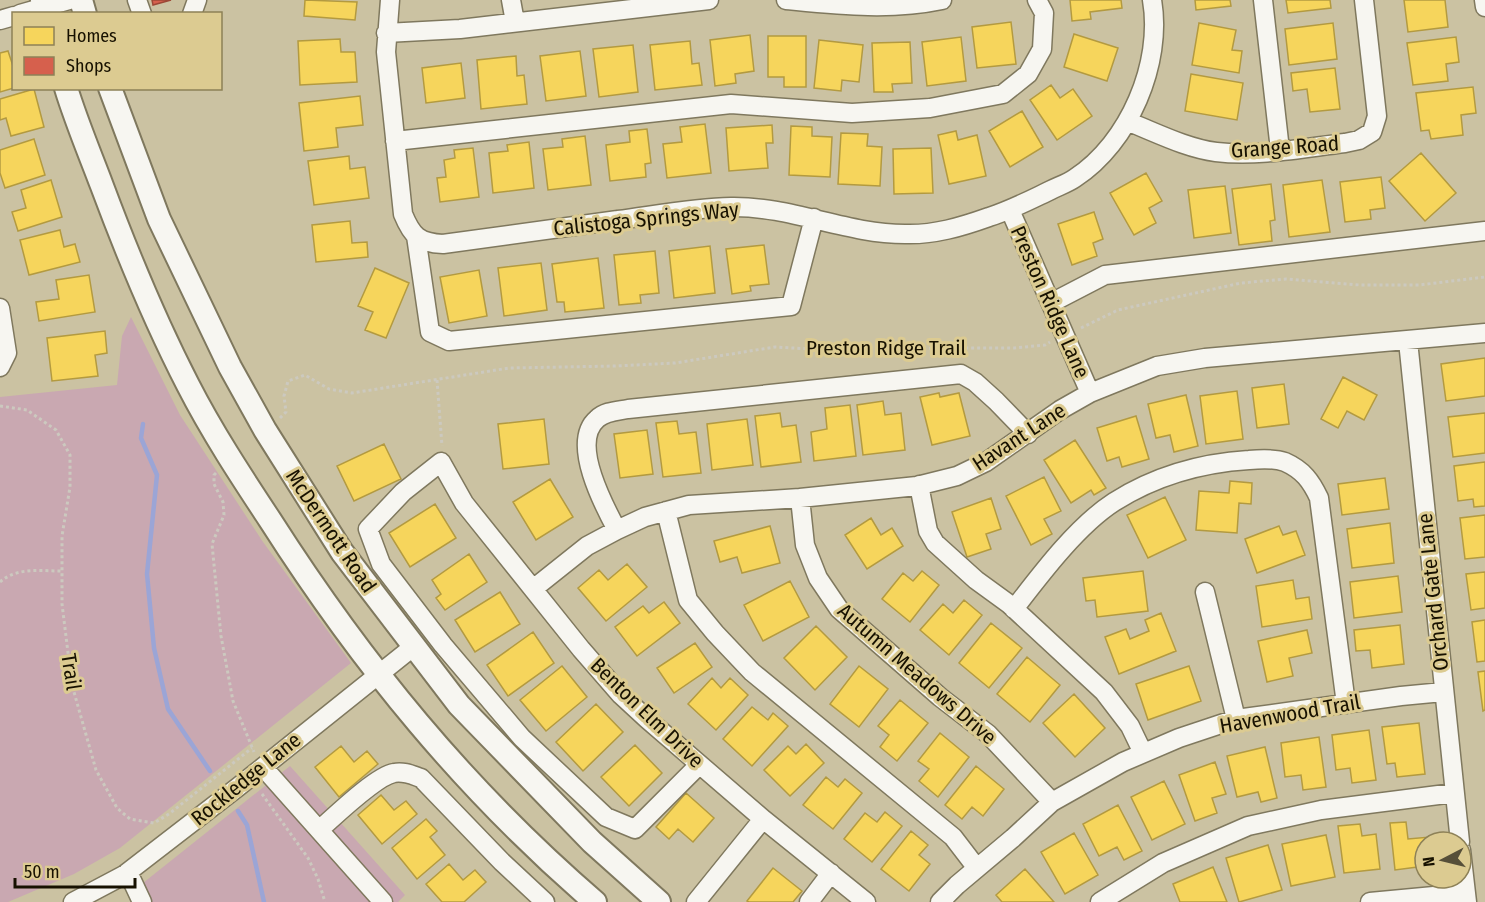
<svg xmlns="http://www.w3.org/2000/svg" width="1485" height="902" font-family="'Fira Sans Condensed',sans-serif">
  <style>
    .green { fill: #c9a8b1 }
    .homes { fill: #f6d55c; stroke: #b39a40; stroke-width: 1.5 }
    .shops { fill: #d6604d; stroke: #9d4836; stroke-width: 1.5 }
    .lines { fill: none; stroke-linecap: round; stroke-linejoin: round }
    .stream { stroke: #9ba5d6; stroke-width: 4.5 }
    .minor-casing { stroke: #7f785e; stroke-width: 21 }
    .major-casing { stroke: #7f785e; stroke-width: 26 }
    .path { stroke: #ccc9bf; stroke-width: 3; stroke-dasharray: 3 3; stroke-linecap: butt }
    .minor { stroke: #f7f6f1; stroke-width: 18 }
    .major { stroke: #f7f6f1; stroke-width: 22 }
    .labels { text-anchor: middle; stroke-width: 6; stroke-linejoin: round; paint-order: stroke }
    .street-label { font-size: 21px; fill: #171100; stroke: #dccb91 }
  </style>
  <rect width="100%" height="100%" fill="#cbc2a2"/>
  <path class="green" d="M131 317 180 415 263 542 351 663 120 848 74 874 8 902H0V397L117 385 122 336Z
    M290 766 405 895 398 902H151L143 883Z"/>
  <path class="homes" d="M305 0 357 2 355 20 304 16Z
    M1070 0H1121L1122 8 1090 12 1091 19 1072 21Z
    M1195 0H1230L1231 6 1196 10Z
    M1286 0H1330L1331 8 1288 13Z
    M1404 0H1445L1448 27 1408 32Z
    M1011 22 1016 64 977 68 972 27Z
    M1199 23 1236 30 1232 50 1242 51 1239 73 1192 65Z
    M1333 23 1337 59 1289 65 1285 29Z
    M1074 34 1118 48 1107 81 1064 67Z
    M750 35 754 71 735 74 736 83 715 86 710 40Z
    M768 36H806V87H784V77H768Z
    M961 37 966 81 927 86 922 42Z
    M1456 37 1459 62 1446 64 1448 81 1413 85 1407 43Z
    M340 39 341 52H355L357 82 300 85 298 41Z
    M819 40 863 45 859 82 842 80 841 91 814 88Z
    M690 41 692 64 699 63 702 85 655 90 650 45Z
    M910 42 912 83 892 84 893 92H874L872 43Z
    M633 45 638 92 599 97 593 49Z
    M8 51 14 69V88L0 92V53Z
    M580 51 586 96 546 101 540 56Z
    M516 56 517 76 524 75 527 104 481 109 477 60Z
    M461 63 465 98 426 103 422 68Z
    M1335 68 1340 109 1310 112 1307 89 1293 91 1291 73Z
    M1191 74 1243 83 1237 120 1185 111Z
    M1051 85 1060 98 1073 89 1092 116 1057 140 1030 100Z
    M1473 87 1476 113 1461 115 1463 135 1431 139 1429 130 1421 131 1416 93Z
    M34 89 44 127 11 136 6 118 0 120V99Z
    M360 96 363 125 336 128 338 147 304 151 299 103Z
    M1022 111 1043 147 1010 167 989 131Z
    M705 124 711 173 667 178 663 144 682 142 680 127Z
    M772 125 773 143H766L768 168 729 171 726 128Z
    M791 126 812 127V136L832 137 830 177 789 175Z
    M647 129 651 163 645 164 646 177 610 181 606 145 630 142 629 131Z
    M956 131 958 140 977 135 986 176 949 184 938 135Z
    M841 133 868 134 867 146 882 147 880 186 838 184Z
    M585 136 591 185 548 190 543 149 563 147 562 139Z
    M34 139 45 175 5 188 0 173V150Z
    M529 142 534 188 493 193 489 153 508 151 507 145Z
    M473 148 479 197 440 202 437 178 446 177 444 160 455 158 454 150Z
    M931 148 933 193 894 194 893 149Z
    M1421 153 1456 193 1425 221 1389 181Z
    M349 156 350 169 365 167 369 198 314 205 308 161Z
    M1146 173 1162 201 1149 208 1156 223 1134 235 1110 193Z
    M1381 177 1385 208 1370 210 1371 219 1345 222 1340 182Z
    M51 180 62 217 18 231 12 212 26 208 21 190Z
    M1322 180 1330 232 1289 237 1283 185Z
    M1271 184 1275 220 1270 221 1272 241 1239 245 1232 189Z
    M1225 186 1231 233 1194 238 1188 190Z
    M1094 212 1103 239 1093 243 1097 256 1072 265 1058 224Z
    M350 221 352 243 367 242 368 257 316 262 312 225Z
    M60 230 64 247 75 244 80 262 29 275 20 240Z
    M764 245 769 284 750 286 751 291 732 294 726 249Z
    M710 246 715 293 674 298 669 251Z
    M655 251 659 293 640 295 641 303 619 305 614 255Z
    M598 258 604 308 565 312 564 302H557L552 264Z
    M541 263 547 310 504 316 498 268Z
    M375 268 409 283 386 338 365 330 373 312 358 306Z
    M479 270 487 316 449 323 440 277Z
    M89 275 95 312 39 321 36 302 59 299 56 280Z
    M105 331 107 353 95 355 98 376 52 381 47 338Z
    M1485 358V396L1446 401 1441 364Z
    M1343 377 1377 395 1364 420 1347 411 1338 428 1321 419Z
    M1284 384 1289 424 1257 428 1252 388Z
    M1237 391 1243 439 1206 444 1200 396Z
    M939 393 940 397 959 393 970 436 932 445 920 397Z
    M1186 395 1198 446 1174 452 1170 435 1156 438 1148 404Z
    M883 401 885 415 901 413 905 450 863 455 857 405Z
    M850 405 856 456 814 461 811 432 827 429 825 408Z
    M780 413 782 427 796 425 801 462 761 467 755 416Z
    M1485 413V453L1453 457 1448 417Z
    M1136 416 1149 459 1122 467 1119 457 1107 461 1097 428Z
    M544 419 549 464 503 469 498 424Z
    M747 419 753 465 712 470 707 424Z
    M677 421 679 434 696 432 701 473 663 477 656 423Z
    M647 430 653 474 620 478 614 434Z
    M1075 440 1106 488 1094 495 1091 490 1071 503 1044 460Z
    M384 444 401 479 354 501 337 466Z
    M1485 462V506L1474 507 1473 499 1458 501 1454 466Z
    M1044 477 1061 511 1044 519 1052 534 1031 545 1006 496Z
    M1385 478 1389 509 1342 515 1338 484Z
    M550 479 573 517 536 540 513 502Z
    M1230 481 1252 483 1251 504 1239 503 1237 533 1196 530 1199 491 1229 493Z
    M1165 497 1186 540 1148 558 1127 515Z
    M991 498 1001 529 986 534 991 549 967 557 952 512Z
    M435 504 456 538 410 567 389 533Z
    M1485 515V557L1465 559 1460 518Z
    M871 518 881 535 892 528 903 546 867 569 845 535Z
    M1390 523 1394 563 1352 568 1347 529Z
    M770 526 780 563 742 573 737 557 720 562 714 541Z
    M1279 526 1283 535 1296 531 1305 555 1257 573 1245 539Z
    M469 554 487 582 445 610 436 598 441 594 432 580Z
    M627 564 647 587 606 621 578 588 599 570 608 580Z
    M922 571 939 585 910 622 882 599 903 573 913 581Z
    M1143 571 1148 611 1097 617 1095 600 1086 601 1083 578Z
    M1485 572V608L1471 610 1466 574Z
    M1398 576 1402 612 1354 618 1350 582Z
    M1293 580 1296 599 1309 597 1312 619 1262 627 1256 586Z
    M790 581 809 617 763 641 744 605Z
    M500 592 520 624 475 652 455 620Z
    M964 600 982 615 949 655 920 630 943 604 953 613Z
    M664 602 680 623 637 656 615 627 643 606 649 613Z
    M1161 613 1176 651 1119 674 1105 637 1126 629 1130 639 1149 631 1145 620Z
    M1485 620V661L1477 662 1472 622Z
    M991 623 1022 648 989 688 959 663Z
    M1400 625 1404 664 1372 668 1370 650 1356 651 1354 630Z
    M816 626 847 657 815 690 784 658Z
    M1307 630 1312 653 1289 658 1293 676 1267 682 1258 641Z
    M533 632 554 663 508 696 487 665Z
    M695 643 712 667 674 693 657 668Z
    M1027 657 1060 685 1030 722 997 694Z
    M562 666 587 697 546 731 520 700Z
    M859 666 888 689 859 727 830 704Z
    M1189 666 1201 701 1148 720 1136 684Z
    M1485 671V710L1483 711 1478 672Z
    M712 678 721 688 730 678 748 695 716 730 688 704Z
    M1074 694 1105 728 1075 757 1043 723Z
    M900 700 928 723 897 761 880 747 889 735 878 726Z
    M596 704 623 732 583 771 556 742Z
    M752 707 768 720 773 713 788 726 752 766 723 739Z
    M1419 723 1425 774 1397 777 1395 763 1387 764 1382 727Z
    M1369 730 1376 780 1352 783 1350 768 1336 770 1332 735Z
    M940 733 969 757 938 797 919 781 929 769 918 761Z
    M1319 737 1326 787 1303 790 1301 775 1285 777 1281 743Z
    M806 744 824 763 790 796 764 770 788 746 796 754Z
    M635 745 662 773 629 806 601 777Z
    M341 746 354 762 367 751 378 764 339 797 315 767Z
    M1265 747 1277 798 1261 802 1258 792 1237 797 1227 756Z
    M1215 762 1226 794 1212 798 1217 813 1195 821 1179 775Z
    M976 766 1004 789 983 816 972 807 962 819 945 805Z
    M826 777 838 787 845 779 862 793 833 829 803 805Z
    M1164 781 1185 824 1152 840 1131 797Z
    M686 793 714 818 693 842 678 829 669 839 656 827Z
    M381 795 394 810 406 801 417 814 382 844 358 815Z
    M1118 805 1142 851 1124 860 1117 847 1099 856 1083 824Z
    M885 812 902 826 872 862 844 839 865 813 877 822Z
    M426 819 437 831 430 837 445 855 417 879 392 848Z
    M1406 822 1408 839 1430 837V842H1425V866L1395 870 1390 823Z
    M1360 824 1362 836 1376 834 1380 869 1344 873 1338 826Z
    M911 831 928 845 919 855 930 864 909 891 881 869Z
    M1074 833 1098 875 1065 894 1041 852Z
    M1326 835 1335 877 1291 886 1282 844Z
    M1268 845 1282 890 1239 902 1226 858Z
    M449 864 463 880 475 870 486 882 464 902H442L426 884Z
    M1213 867 1227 902H1180L1173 884Z
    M773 868 802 891 793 902H749L747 901Z
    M1025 869 1054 902H1002L996 895Z"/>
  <path class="shops" d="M152 0H171L153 5Z"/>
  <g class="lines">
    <path class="stream" d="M143 424 141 438 157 475 147 574 154 648 168 709 210 771
      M238 811 247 825 264 902"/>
    <defs>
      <path id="minor" d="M137 0 142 14
        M390 0 386 52 403 214C412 236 419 243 443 244 502 236 560 228 618 220 656 215 693 208 731 207 791 206 846 234 905 234 934 235 961 227 989 217 1011 210 1030 200 1051 190 1059 186 1068 183 1075 178 1129 143 1163 63 1152 0
        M511 0 515 22
        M786 0C838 5 890 11 942 0
        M1263 0 1280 150
        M1484 0 1485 7
        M20 14 69 0
        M192 14 197 0
        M0 20 14 16
        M386 33 460 29 709 0
        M1129 122C1157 133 1186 148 1216 152 1258 157 1303 148 1345 143L1359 140 1372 132 1377 116 1364 0
        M395 141 731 104 852 113 930 108 1003 94 1028 74 1042 49 1044 13 1037 0
        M1010 210 1090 393
        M416 236 430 332 449 341 791 306 814 218
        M1051 303 1105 275 1485 231
        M0 308 7 353 0 367
        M1408 341 1460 842
        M919 485 928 531 935 543 976 580 1009 604 1104 692 1130 726 1143 753
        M800 498 805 545 818 578 839 609 940 697 988 734 1052 802
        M666 511 688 600 715 633 752 672 953 837 976 867
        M617 530C604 506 570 442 597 419 605 411 617 411 628 409L961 374 975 382 996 401 1028 434
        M533 589 587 546 617 530 645 517 689 505 800 498 917 486 957 476 986 462 1060 410 1090 393 1157 366 1205 358 1485 333
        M1205 592 1236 719
        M1014 609C1041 574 1077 526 1114 502 1155 476 1200 463 1249 460 1260 459 1274 458 1285 462 1303 470 1311 481 1319 498L1346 704
        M699 765 635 829 606 817 522 738 443 645 381 564 368 529 403 492 441 462 464 503 581 649 621 695 647 719 763 819 866 902
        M263 767 383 902
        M319 830C335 816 376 776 394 773 404 771 412 775 421 778L502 862 545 902
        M1461 850 1467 902
        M128 872 142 902
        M73 902 124 875 238 787 413 647
        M696 902 763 819
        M809 902 831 873
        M940 902 957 885 1013 838 1052 802 1123 762 1179 738 1236 719 1401 696 1443 692
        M1100 902 1163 863 1248 826 1321 810 1454 793
        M1370 902 1466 893"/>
      <path id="major" d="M42 0 46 14
        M81 0 85 14
        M66 88C76 121 90 154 102 186 127 253 155 321 188 385 212 432 241 476 270 520 362 664 465 790 595 902
        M110 88 159 219 230 367 265 430 342 552 459 705 592 842 659 902"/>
    </defs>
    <use href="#minor" class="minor-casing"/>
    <use href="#major" class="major-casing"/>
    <path class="path" d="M1081 328 1118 310 1241 283 1286 279 1360 285H1419L1485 277
      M437 380 442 446
      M0 406 27 410 56 430 70 455V487L62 536V604L72 685 96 770 117 808 130 819 154 823 169 814 252 748
      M280 418 286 412 284 396 288 381 305 375 329 389 352 393 509 368 616 366 675 363 775 347 865 352 936 348H1014L1045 345 1050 342
      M216 473 214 475V484L223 502 224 515 212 544 221 636 233 701 254 752
      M0 582C17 567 40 571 61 571
      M262 794 308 858 318 879 325 902"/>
    <use href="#minor" class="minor"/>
    <use href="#major" class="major"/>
  </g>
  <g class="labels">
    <g class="street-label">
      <text transform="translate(1285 147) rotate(-4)" y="7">Grange Road</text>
      <text transform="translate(646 219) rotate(-6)" y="7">Calistoga Springs Way</text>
      <text transform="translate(1050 302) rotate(66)" y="7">Preston Ridge Lane</text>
      <text x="886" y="355">Preston Ridge Trail</text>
      <text transform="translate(1019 437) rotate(-33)" y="7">Havant Lane</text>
      <text transform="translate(331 531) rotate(56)" y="7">McDermott Road</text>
      <text transform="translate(1433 592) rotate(-96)" y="7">Orchard Gate Lane</text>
      <text transform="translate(71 672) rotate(81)" y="7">Trail</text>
      <text transform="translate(917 674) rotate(41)" y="7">Autumn Meadows Drive</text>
      <text transform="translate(647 713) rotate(44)" y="7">Benton Elm Drive</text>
      <text transform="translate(1290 714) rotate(-10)" y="7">Havenwood Trail</text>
      <text transform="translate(246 779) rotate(-39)" y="7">Rockledge Lane</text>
    </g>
  </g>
  <rect x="12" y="12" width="210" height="78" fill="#dccb91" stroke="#8d8157" stroke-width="1.5"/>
  <rect x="24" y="27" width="30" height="18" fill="#f6d55c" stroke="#8d8157" stroke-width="1.5"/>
  <text x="66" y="42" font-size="18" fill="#171100">Homes</text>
  <rect x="24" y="57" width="30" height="18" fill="#d6604d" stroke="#8d8157" stroke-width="1.5"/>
  <text x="66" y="72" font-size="18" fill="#171100">Shops</text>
  <g transform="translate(1443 860) rotate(263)"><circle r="28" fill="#dccb91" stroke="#8d8157" stroke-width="1.5"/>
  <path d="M0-4.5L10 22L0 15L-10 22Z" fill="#564f39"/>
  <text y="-9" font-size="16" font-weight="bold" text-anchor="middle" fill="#171100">N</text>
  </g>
  <path d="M15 878v9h120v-9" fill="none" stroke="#171100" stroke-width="3"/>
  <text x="24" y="878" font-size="18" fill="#171100" stroke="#dccb91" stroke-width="4.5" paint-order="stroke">50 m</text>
</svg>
